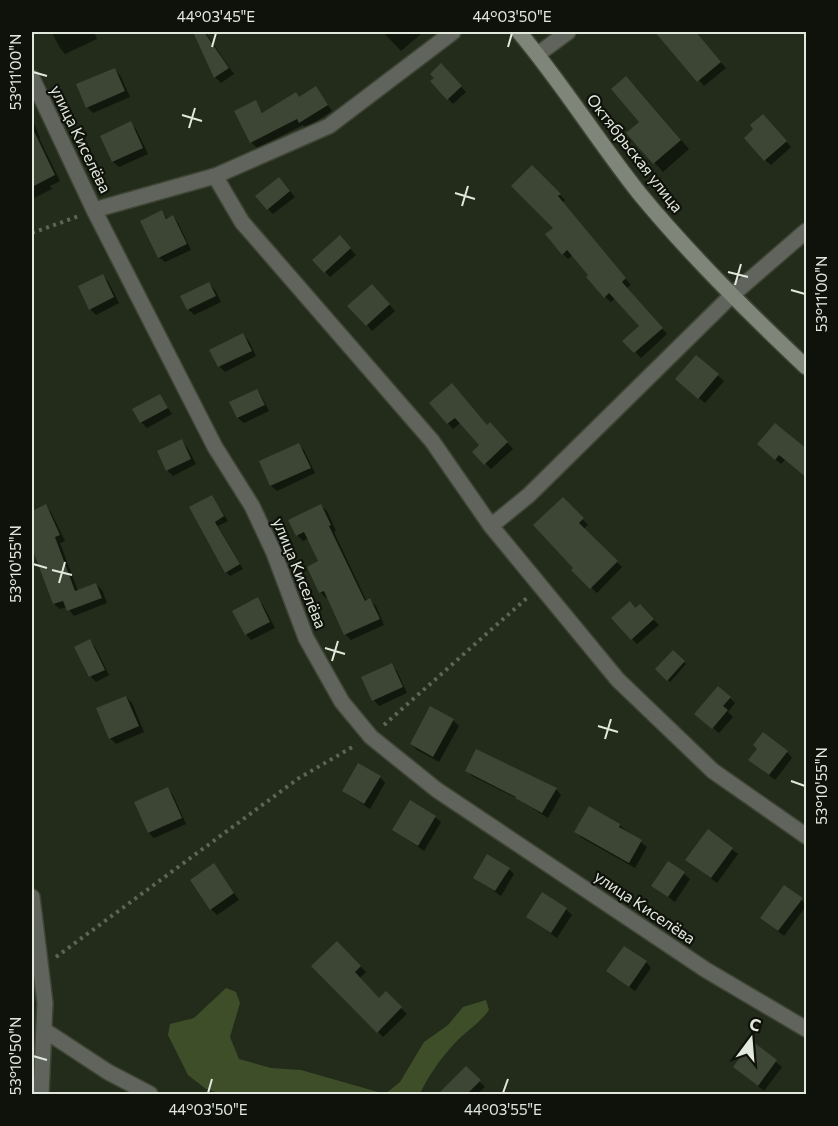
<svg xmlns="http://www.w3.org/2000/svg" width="838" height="1126" font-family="Commissioner,sans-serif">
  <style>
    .green { fill: #3d4e28 }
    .shadow { fill: #0007 }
    .building { fill: #3d4534 }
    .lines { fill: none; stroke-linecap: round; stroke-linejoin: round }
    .street-casing { stroke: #3e4535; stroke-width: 18 }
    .secondary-casing { stroke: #3e4535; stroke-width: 18 }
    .path { stroke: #5e6556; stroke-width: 4; stroke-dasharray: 3 4.5; stroke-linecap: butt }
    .street { stroke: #60645c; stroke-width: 15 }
    .secondary { stroke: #7f8679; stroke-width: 15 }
    .ticks { fill: none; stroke: #e3e8dd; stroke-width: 2 }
    .labels { text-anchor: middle; stroke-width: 4.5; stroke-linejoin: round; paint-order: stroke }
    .street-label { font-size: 16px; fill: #e3e8dd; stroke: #0f120b }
    .neatline { fill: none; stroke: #e3e8dd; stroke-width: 2 }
    .ticks-label { font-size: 15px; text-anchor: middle; fill: #e3e8dd }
  </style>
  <rect width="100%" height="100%" fill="#232b1a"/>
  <path class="green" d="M226 988 236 992 240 1003 230 1037 239 1059 271 1068 301 1070 385 1094 400 1082 424 1042 448 1025 463 1007 486 1000 489 1010C480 1023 466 1031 455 1043 441 1058 428 1076 420 1094H222L206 1089 188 1075 168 1035 170 1024 194 1018Z"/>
  <path class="shadow" d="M55 32H94L97 39 65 54 60 48 52 33Z
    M195 32H205L234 74 221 83 215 77Z
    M383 32H421L422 33 401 51Z
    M657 32H682L697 50 709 49 726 68 704 86Z
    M441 66 466 92 453 104 432 82Z
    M114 69 120 75 130 97 93 113 87 107Z
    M635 86 689 149 663 172 628 133 641 122Z
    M316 88 332 111 306 128 303 125 257 148 251 142 255 102 264 114 300 98Z
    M32 118 40 138H39L60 181 50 186 52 189 32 199Z
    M769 122 791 147 771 165 765 160Z
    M130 123 136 129 148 154 119 167 113 162 102 137Z
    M532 167 565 200 562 203 631 285 627 288 667 334 641 358 625 341 641 326 616 298 611 302 605 297 591 275 573 255 568 259 563 254 555 228Z
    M285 185 295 197 273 214 268 209Z
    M162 212 168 219 173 217 178 223 191 250 165 262 159 257Z
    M345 243 356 255 330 277 315 260Z
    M102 276 108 281 119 303 96 315 90 309Z
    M209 284 215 290 221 302 194 315 189 310 182 297Z
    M377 291 395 311 372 331 367 325Z
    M243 335 249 341 256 356 225 372 219 366Z
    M696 357 724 381 705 403 683 385Z
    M257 391 262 397 269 411 244 423 238 418 231 403Z
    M160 396 172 414 147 428 141 422Z
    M431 403 487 427 490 424 513 449 491 469 474 452 481 445 461 422 453 429Z
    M182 441 187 447 196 464 173 476 167 470Z
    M298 444 304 450 315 473 277 491 271 486 261 462Z
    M765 450H806L786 459 781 464Z
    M212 497 228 521 218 526 243 569 230 576 226 572 191 508Z
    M563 499 588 525 583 529 622 567 597 593 573 570 575 568Z
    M45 506 51 512 65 541 60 543 78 591 96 584 102 590 107 603 74 616 67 607 60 609 54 604 36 555 32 551V512Z
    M321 506 327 511 336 531 334 532 367 602 370 600 376 606 384 625 351 640 345 634 329 597 326 598 320 592V562L309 538 303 541 297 535 290 521Z
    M257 599 263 605 275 628 251 640 246 634Z
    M640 606 659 625 637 644 632 639 636 609Z
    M90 641 95 647 109 675 96 682 90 676Z
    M673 652 686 664 670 682 657 669Z
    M391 665 397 671 407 693 379 706 374 700Z
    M126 697 132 703 144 732 116 744 110 738Z
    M730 698 735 703 728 712 733 717 719 733 702 719Z
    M453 720 459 726 439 762 417 750 411 744Z
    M787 752 792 758 775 780 756 765Z
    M467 770 556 789 561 795 548 818 518 799 472 776Z
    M380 777 385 783 370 809 343 791Z
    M168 789 173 795 186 824 154 838 149 833Z
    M435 817 441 822 424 851 394 830Z
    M619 825 647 847 635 868 582 838 576 832Z
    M708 831 738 854 717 883 693 865Z
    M509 869 514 874 501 896 475 878Z
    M219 871 239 900 217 915 211 909Z
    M684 874 690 879 675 902 653 886Z
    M802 900 806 906 784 936 767 923Z
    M566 909 572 915 557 938 528 917Z
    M337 943 366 972 359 979 379 1000 386 993 407 1014 383 1037 313 966Z
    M646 962 651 968 635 991 608 971Z
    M752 1043 782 1067 764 1091 734 1067Z
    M466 1068 485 1087 477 1094H453Z"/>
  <path class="building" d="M193 32H204L229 68 214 78Z
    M655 32H696L721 62 697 82Z
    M441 63 462 86 447 100 430 81 434 78 430 74Z
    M115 68 125 91 86 108 76 84Z
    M626 76 681 140 653 164 626 133 639 122 611 89Z
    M316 86 328 105 299 123 297 119 250 143 234 111 256 100 262 113 296 92 299 97Z
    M763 114 787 141 764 161 744 138 753 129 750 125Z
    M131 121 143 148 112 162 100 136Z
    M32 127 55 175 32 187Z
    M532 165 561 194 558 196 626 278 622 282 663 328 634 353 622 341 639 326 609 293 604 298 586 277 588 275 567 250 562 255 545 234 553 228 511 186Z
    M279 177 290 191 267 210 255 196Z
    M162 210 166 219 173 215 187 244 158 258 140 221Z
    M340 235 351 248 324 273 312 260Z
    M103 274 114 297 89 310 78 286Z
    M209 282 216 296 187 310 180 296Z
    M372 284 390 304 366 326 347 306Z
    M243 333 252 351 218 367 209 350Z
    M696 355 719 374 698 399 675 379Z
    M452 383 487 425 490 422 508 442 484 465 472 452 479 445 455 418 447 424 429 403Z
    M257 389 265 405 237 418 229 402Z
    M160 394 168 408 140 423 132 409Z
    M775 423 807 449V478L779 455 775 460 757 444Z
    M182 439 191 459 166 471 157 451Z
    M299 443 311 468 270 486 259 461Z
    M212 495 224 516 215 522 240 564 225 573 189 507Z
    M563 497 584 518 579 523 618 561 590 589 571 570 573 568 533 525Z
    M46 504 60 535 55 537 75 591 96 583 102 598 67 611 63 601 53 604 32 548V511Z
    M321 504 331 525 329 526 365 601 370 598 380 619 344 635 324 591 319 593 307 567 318 561 304 532 296 536 288 520Z
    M258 597 270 622 245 635 232 611Z
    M630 601 635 608 640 604 654 619 631 640 611 618Z
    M90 639 105 670 89 677 74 647Z
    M673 650 685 661 667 681 655 669Z
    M392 663 403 687 372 701 361 677Z
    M718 686 731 697 723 706 728 710 712 729 694 714Z
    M126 696 139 726 109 739 96 708Z
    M430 706 454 719 433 757 410 744Z
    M763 732 788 751 769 775 748 760 757 749 753 745Z
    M476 749 557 788 542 813 515 798 516 797 465 771Z
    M358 763 381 776 364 804 342 791Z
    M168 787 182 818 148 833 134 802Z
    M410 800 436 816 418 846 392 830Z
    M589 806 620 824 619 827 642 840 629 863 574 832Z
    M708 829 733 848 711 878 685 860Z
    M487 854 510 868 495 891 473 878Z
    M668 861 685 872 668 897 651 886Z
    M214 863 234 893 210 910 190 880Z
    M784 885 803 898 778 931 760 918Z
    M542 892 567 908 551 933 526 917Z
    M337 941 361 966 355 972 379 998 386 991 402 1007 377 1033 311 966Z
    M624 946 647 961 629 987 606 971Z
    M752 1041 777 1060 758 1086 733 1067Z
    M466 1066 481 1080 466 1095H437Z"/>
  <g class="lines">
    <defs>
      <path id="street" d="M538 54 568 32
        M32 78 94 210 215 447 252 506 274 553 306 638 342 702 371 737 437 790 706 970 806 1029
        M215 176 242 222 432 441 491 526 618 680 713 771 806 836
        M94 210 215 176 329 126 453 32
        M491 526 529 495 731 296 806 231
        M32 897 45 1003 41 1094
        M44 1030 108 1072 150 1094"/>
      <path id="secondary" d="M519 32C562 83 597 140 639 193 690 255 748 312 806 367"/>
    </defs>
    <use href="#street" class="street-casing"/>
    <use href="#secondary" class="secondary-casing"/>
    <path class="path" d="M32 233 79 216
      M384 725 528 597
      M56 957 299 778 356 745"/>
    <use href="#street" class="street"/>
    <use href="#secondary" class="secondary"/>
  </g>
  <path class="ticks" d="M212 47 216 33M508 47 512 33M33 72 47 76M182 115 202 121M189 128 195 108M455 193 475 199M462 206 468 186M728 272 748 277M735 285 741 264M791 290 805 294M33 564 47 568M52 570 72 575M59 583 65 562M325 648 345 654M332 661 338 641M598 726 618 732M605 739 611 719M791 781 805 786M33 1056 47 1060M208 1093 212 1079M503 1093 508 1079"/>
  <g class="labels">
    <g class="street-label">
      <text transform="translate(81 139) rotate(64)" y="6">улица Киселёва</text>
      <text transform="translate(635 153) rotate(52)" y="6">Октябрьская улица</text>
      <text transform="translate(300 573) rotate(68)" y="6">улица Киселёва</text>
      <text transform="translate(645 907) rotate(34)" y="6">улица Киселёва</text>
    </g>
  </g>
  <rect width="838" height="1126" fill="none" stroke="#0f120b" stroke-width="66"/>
  <g transform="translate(751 1039) rotate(16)" stroke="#0f120b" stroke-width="4.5" paint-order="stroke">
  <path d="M0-4.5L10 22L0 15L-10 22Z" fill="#e3e8dd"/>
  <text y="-9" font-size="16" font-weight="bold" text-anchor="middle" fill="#e3e8dd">С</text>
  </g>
  <rect x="33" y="33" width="772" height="1060" class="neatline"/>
  <g class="ticks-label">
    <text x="216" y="22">44°03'45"E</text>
    <text x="512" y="22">44°03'50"E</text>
    <text transform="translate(16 72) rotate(-90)" y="5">53°11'00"N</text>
    <text transform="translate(822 294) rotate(-90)" y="5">53°11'00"N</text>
    <text transform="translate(16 564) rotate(-90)" y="5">53°10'55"N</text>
    <text transform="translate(822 786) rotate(-90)" y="5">53°10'55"N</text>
    <text transform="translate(16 1056) rotate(-90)" y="5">53°10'50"N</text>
    <text x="208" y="1115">44°03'50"E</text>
    <text x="503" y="1115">44°03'55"E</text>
  </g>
</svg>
